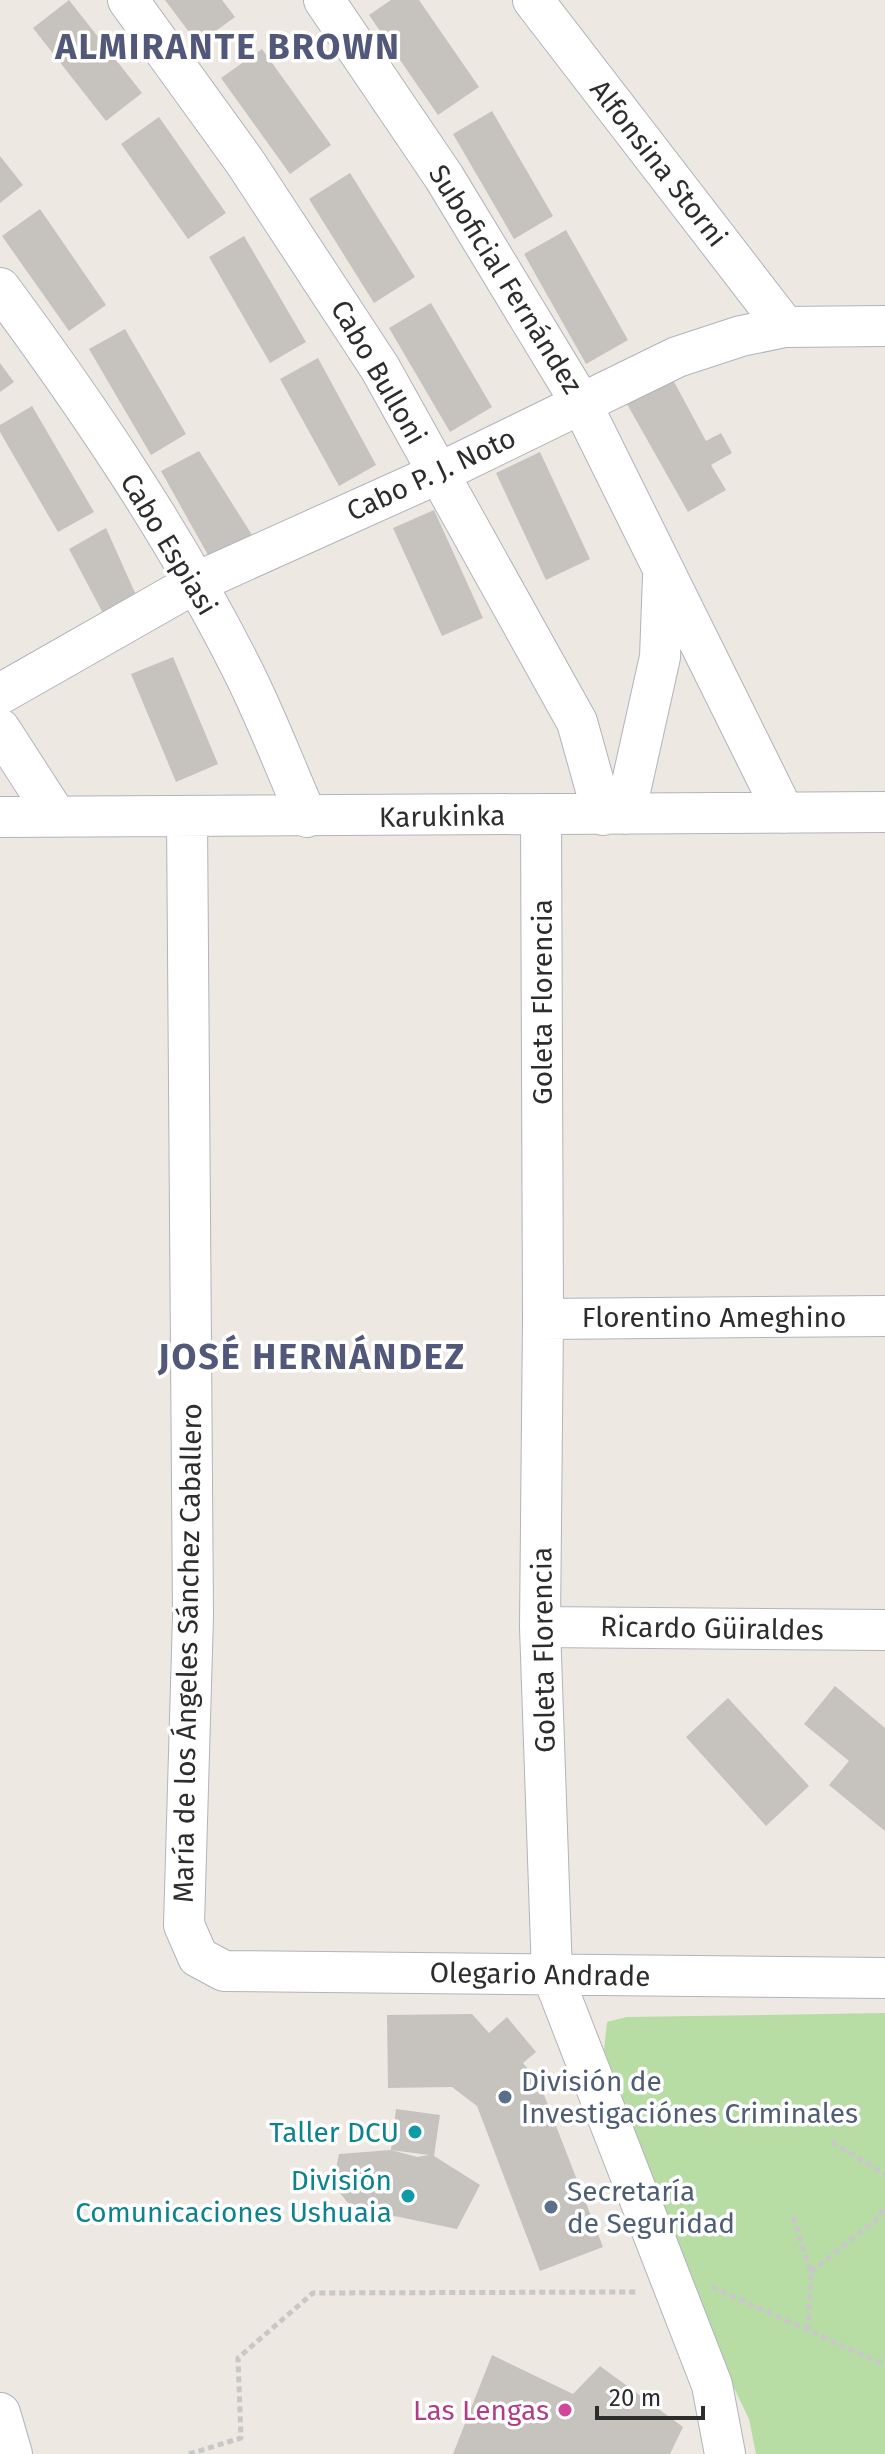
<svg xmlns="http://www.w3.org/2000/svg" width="885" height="2454" font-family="'Fira Sans',sans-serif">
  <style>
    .green { fill: #b7dda5 }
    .building { fill: #c6c2bd; fill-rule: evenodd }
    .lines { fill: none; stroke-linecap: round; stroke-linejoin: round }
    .street-casing { stroke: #b2b3bc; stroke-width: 42 }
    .path { stroke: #c8c8c8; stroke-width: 5; stroke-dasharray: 6 4; stroke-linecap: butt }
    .street { stroke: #fff; stroke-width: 40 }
    .service-dot { fill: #5c6f8a; stroke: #fff; stroke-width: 3 }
    .culture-dot { fill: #0f9aa8; stroke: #fff; stroke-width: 3 }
    .hotel-dot { fill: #d1479c; stroke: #fff; stroke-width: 3 }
    .labels { text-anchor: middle; stroke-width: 7; stroke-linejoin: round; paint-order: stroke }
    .street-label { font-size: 28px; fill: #2d2d2d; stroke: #fff }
    .service-label { font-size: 28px; fill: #4e5e75; stroke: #fff; text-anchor: start }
    .culture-label { font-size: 28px; fill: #0d838f; stroke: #fff; text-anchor: end }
    .hotel-label { font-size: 28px; fill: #b23c85; stroke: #fff; text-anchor: end }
    .district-label { font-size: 36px; font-weight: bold; letter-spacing: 2px; fill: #52587a; stroke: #fff }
  </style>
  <rect width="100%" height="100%" fill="#ede8e2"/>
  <path class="green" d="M885 2013V2454H756L749 2419 723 2365 604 2050 607 2022 627 2017Z"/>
  <path class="building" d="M69 0 142 93 106 121 33 28Z
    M165 0H222L235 17 198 44Z
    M391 0H419L479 87 438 115 369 15Z
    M262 49 331 145 290 174 221 78Z
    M492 111 553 216 514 239 453 134Z
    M159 117 226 213 188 239 121 144Z
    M0 156 23 185 0 203Z
    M350 173 415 277 374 303 309 199Z
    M40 209 106 305 69 331 2 236Z
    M566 230 628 340 586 364 524 254Z
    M244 236 306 342 270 363 209 257Z
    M431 303 492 407 450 432 389 328Z
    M125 329 186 434 151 455 89 349Z
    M318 358 376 465 339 486 280 379Z
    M0 363 14 382 0 392Z
    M672 378 706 441 721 433 732 453 711 465 726 490 688 512 627 404Z
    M32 406 94 512 58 532 0 432V425Z
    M199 451 254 538 208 555 161 471Z
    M540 452 590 559 546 580 496 473Z
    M434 510 483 618 442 636 393 528Z
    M106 528 136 595 106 619 69 549Z
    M173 657 218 764 176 782 131 674Z
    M835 1686 885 1728V1831L829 1785 849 1761 804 1724Z
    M728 1698 809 1786 766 1826 686 1737Z
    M472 2014 489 2033 507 2017 536 2052 523 2063 539 2082 603 2247 540 2271 477 2106 452 2087 388 2088 387 2015Z
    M396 2109 440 2115 434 2156 480 2185 457 2229 351 2207 333 2184 339 2154 391 2150ZM391 2150 429 2155 417 2157Z
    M492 2355 573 2394 600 2366 683 2427 670 2454H453Z"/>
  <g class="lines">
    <defs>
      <path id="street" d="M128 0 245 162 380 368 577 722 603 815
        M324 0 444 177 581 403 784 813
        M533 0 785 327
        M0 288C88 407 174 534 241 667 266 716 285 767 307 817
        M0 694 195 583 437 474 677 357 741 336 785 327 885 326
        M0 729 56 816
        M625 814 660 657 663 577
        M541 815 543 1319 540 1627 552 1974 712 2385 725 2454
        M0 817 885 812
        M187 818 193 1616 184 1925 198 1957 224 1971 885 1978
        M543 1319 885 1316
        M540 1627 885 1630
        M0 2413 12 2454"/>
    </defs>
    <use href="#street" class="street-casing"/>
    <path class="path" d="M832 2142 885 2174
      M793 2217 811 2272 808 2329
      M811 2272 879 2217 885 2206
      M712 2287 885 2365
      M189 2454 241 2438 238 2358 313 2293 638 2292"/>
    <use href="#street" class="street"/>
  </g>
  <g class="service-dot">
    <circle cx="505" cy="2097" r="8"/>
    <circle cx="551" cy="2207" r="8"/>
  </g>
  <g class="culture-dot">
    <circle cx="415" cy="2132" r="8"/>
    <circle cx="408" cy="2196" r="8"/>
  </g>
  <circle class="hotel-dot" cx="565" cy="2410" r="8"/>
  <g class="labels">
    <g class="street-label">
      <text transform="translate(659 163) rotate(52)" y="10">Alfonsina Storni</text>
      <text transform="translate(506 279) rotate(58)" y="10">Suboficial Fernández</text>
      <text transform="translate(379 372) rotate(60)" y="10">Cabo Bulloni</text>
      <text transform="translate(431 474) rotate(-25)" y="10">Cabo P. J. Noto</text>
      <text transform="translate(169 544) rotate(59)" y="10">Cabo Espiasi</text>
      <text transform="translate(442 816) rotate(-1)" y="10">Karukinka</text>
      <text transform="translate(542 1002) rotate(-90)" y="10">Goleta Florencia</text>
      <text x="714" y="1327">Florentino Ameghino</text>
      <text transform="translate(712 1628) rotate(1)" y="10">Ricardo Güiraldes</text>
      <text transform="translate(543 1650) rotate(-91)" y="10">Goleta Florencia</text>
      <text transform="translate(187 1653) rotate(-89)" y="10">María de los Ángeles Sánchez Caballero</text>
      <text transform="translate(540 1974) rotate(1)" y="10">Olegario Andrade</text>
    </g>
    <g class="service-label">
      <text x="521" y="2091">División de<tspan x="521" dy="32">Investigaciónes Criminales</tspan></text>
      <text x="567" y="2201">Secretaría<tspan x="567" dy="32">de Seguridad</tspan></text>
    </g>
    <g class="culture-label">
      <text x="399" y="2142">Taller DCU</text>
      <text x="392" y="2190">División<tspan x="392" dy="32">Comunicaciones Ushuaia</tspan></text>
    </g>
    <g class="hotel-label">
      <text x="549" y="2420">Las Lengas</text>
    </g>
    <g class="district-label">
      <text x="228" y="59">ALMIRANTE BROWN</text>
      <text x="312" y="1369">JOSÉ HERNÁNDEZ</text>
    </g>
  </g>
  <path d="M597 2406v12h106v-12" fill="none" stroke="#2d2d2d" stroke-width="4"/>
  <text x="609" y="2406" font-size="24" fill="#2d2d2d" stroke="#ffffff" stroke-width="6" paint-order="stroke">20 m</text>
</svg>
